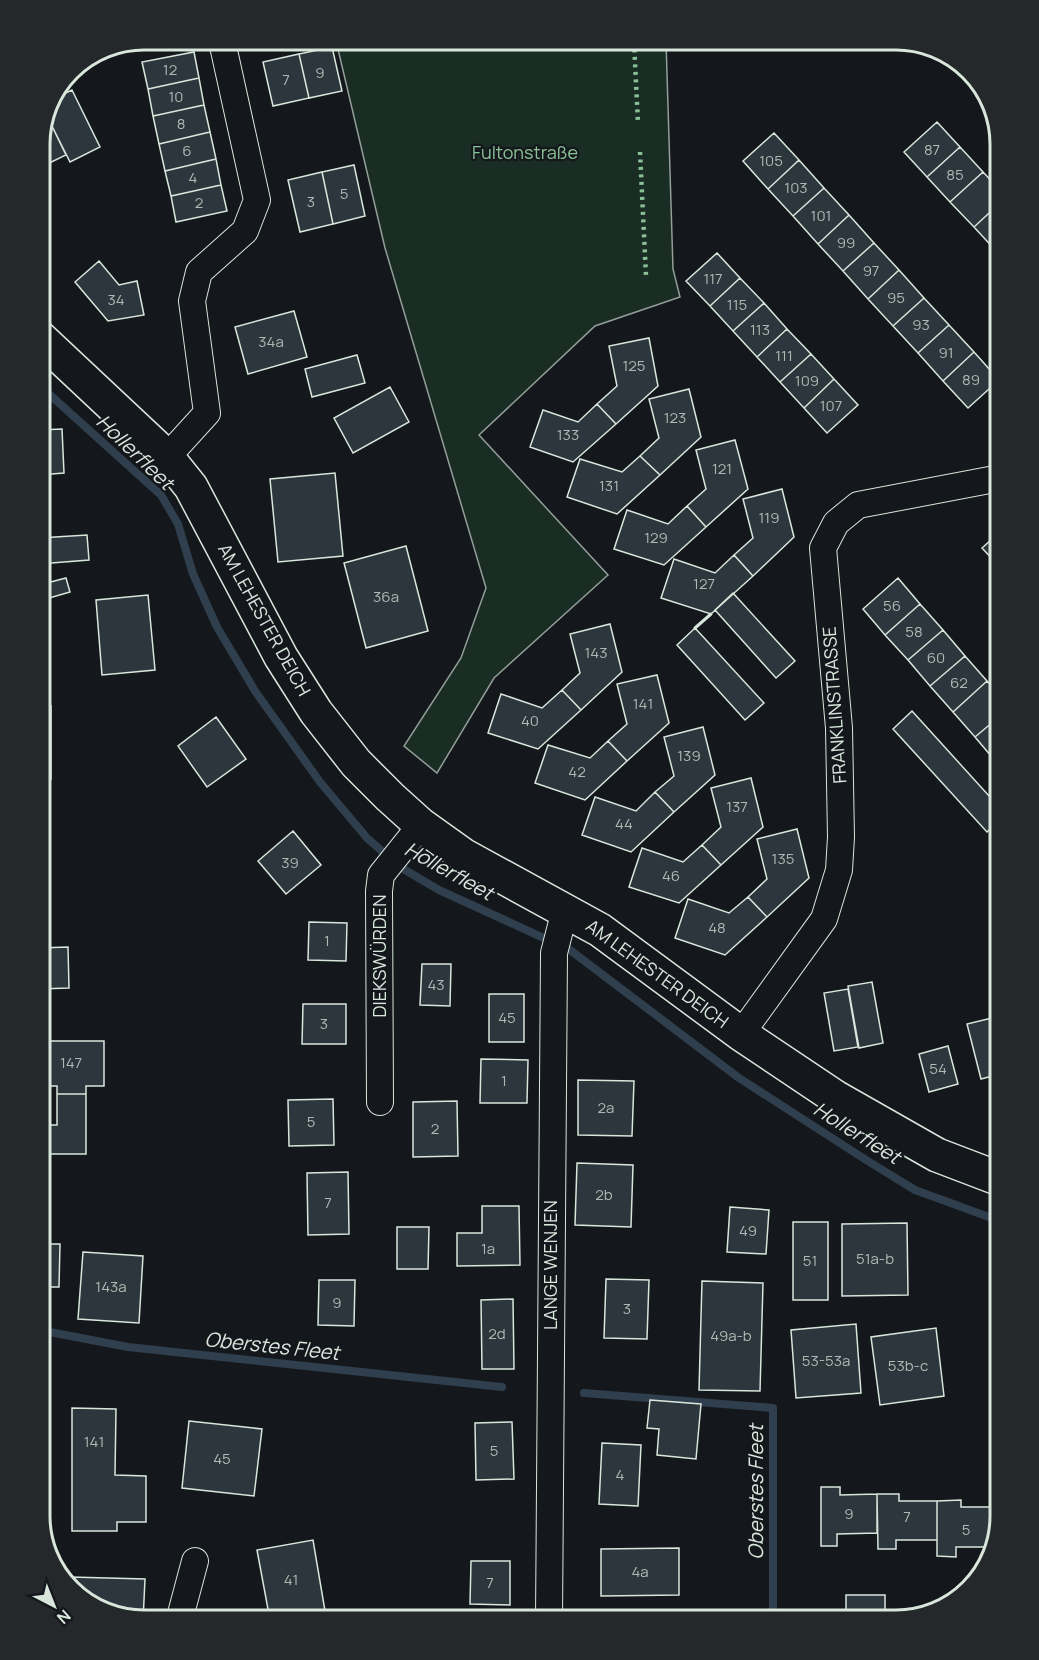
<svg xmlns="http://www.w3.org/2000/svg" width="1039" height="1660" font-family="Manrope,sans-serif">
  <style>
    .green { fill: #1a2d24; stroke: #939e99; stroke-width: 1.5 }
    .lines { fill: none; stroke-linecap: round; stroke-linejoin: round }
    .stream { stroke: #2f3f4d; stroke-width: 8 }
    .building { fill: #2c363c; stroke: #d8e6dc; stroke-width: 1.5 }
    .street-casing { stroke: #d8e6dc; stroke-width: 28 }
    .secondary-casing { stroke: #d8e6dc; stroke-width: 36 }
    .street { stroke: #14181c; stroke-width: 26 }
    .secondary { stroke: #14181c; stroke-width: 33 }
    .hedge { stroke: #8ac095; stroke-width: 4.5; stroke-dasharray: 3 4.5; stroke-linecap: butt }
    .wall { stroke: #d8e6dc; stroke-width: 3 }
    .labels { text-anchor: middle; stroke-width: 4.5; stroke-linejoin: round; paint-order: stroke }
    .number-label { font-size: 15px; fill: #adbab4 }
    .park-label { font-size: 18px; fill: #8ac095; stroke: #14181c }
    .street-label { font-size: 18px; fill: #d8e6dc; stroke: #14181c }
    .water-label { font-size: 20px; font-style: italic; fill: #d8e6dc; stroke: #14181c }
    .rim { fill: none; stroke: #d8e6dc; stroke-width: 3 }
  </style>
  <rect width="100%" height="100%" fill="#14181c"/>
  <path class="green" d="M666 41 673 269 680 297 595 326 479 435 608 575 494 678 437 773 404 746 461 658 486 588 385 248 337 45Z"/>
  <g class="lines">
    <path class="stream" d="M39 385 161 495 178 524 193 574 217 627 255 691 320 782 367 838 400 867 439 890 570 950 739 1078 863 1158 915 1190 1000 1221
      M39 1330 128 1347 502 1387
      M584 1393 773 1408V1621"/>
  </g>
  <path class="building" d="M332 47 342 91 309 98 299 54Z
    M194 52 199 78 148 89 142 62Z
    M299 54 309 98 273 106 263 62Z
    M199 78 204 105 153 116 148 89Z
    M72 90 100 147 70 162 48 118 57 97Z
    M204 105 210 132 159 144 153 116Z
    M48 118 66 155 39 168V137Z
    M937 122 960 147 927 177 904 152Z
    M210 132 216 159 165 171 159 144Z
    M774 133 799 160 768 189 743 161Z
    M960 147 983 172 950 202 927 177Z
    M216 159 221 185 171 196 165 171Z
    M799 160 824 188 793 216 768 189Z
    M354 165 365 216 333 224 322 172Z
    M322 172 333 224 300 232 288 180Z
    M983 172 1000 190V203L974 227 950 202Z
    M221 185 227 211 176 222 171 196Z
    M824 188 849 215 818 244 793 216Z
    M1000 203V249L997 252 974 227Z
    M849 215 874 243 843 271 818 244Z
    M874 243 899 270 868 299 843 271Z
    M717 253 740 278 710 306 686 281Z
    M99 261 119 285 137 281 144 315 108 321 75 282Z
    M899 270 924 298 893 326 868 299Z
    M740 278 764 303 733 331 710 306Z
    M924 298 949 325 918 353 893 326Z
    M764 303 787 329 757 357 733 331Z
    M294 311 307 357 248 374 235 327Z
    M949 325 974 352 943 381 918 353Z
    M787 329 811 354 780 382 757 357Z
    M649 338 658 386 616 424 597 404 617 386 609 346Z
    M974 352 999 380 968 408 943 381Z
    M811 354 834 379 804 408 780 382Z
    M357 355 365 383 312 397 305 369Z
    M834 379 858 405 827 433 804 408Z
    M390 387 409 422 353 453 334 418Z
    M689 389 701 437 660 475 640 456 659 438 649 399Z
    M597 404 616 424 573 462 530 447 543 410 578 422Z
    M62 429 64 473 39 475V430Z
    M735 440 748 489 706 527 687 506 706 489 696 450Z
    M640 456 660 475 617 514 567 497 580 459 622 472Z
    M335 473 343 556 278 562 270 479Z
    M782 489 794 537 753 576 734 555 753 538 743 499Z
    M687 506 706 527 664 565 614 549 627 510 668 524Z
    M1000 532V567L982 548Z
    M87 535 89 560 39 564V538Z
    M406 546 428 631 366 648 344 563Z
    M734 555 753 576 711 614 661 598 674 559 715 573Z
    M66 578 70 592 39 601V585Z
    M898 578 920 604 885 635 863 609Z
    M733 593 795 661 776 678 715 610Z
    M148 595 155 670 102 675 96 600Z
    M920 604 943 630 908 660 885 635Z
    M610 624 622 672 581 710 562 690 580 673 570 634Z
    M695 628 764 703 745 720 677 645Z
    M943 630 965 656 930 686 908 660Z
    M965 656 987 681 953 712 930 686Z
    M657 675 669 723 627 761 608 741 627 724 617 684Z
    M987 681 1000 695V716L975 737 953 712Z
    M562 690 581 710 538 749 488 733 501 694 542 708Z
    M39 706H51V779H39Z
    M912 711 1000 808V820L987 832 893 729Z
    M1000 716V761L997 763 975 737Z
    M216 717 246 759 207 787 178 746Z
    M703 727 715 775 674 812 655 792 674 776 664 737Z
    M608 741 627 761 585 800 535 783 548 745 590 758Z
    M751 778 763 827 721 865 702 845 721 827 711 788Z
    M655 792 674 812 631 852 582 835 595 797 636 811Z
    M797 829 809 878 767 917 748 897 767 879 757 839Z
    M293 831 321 865 286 894 258 861Z
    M702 845 721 865 679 903 629 887 642 848 683 862Z
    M748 897 767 917 725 955 675 938 688 899 729 913Z
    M309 922 347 923 346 961 308 960Z
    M68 947 69 988 39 989V948Z
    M422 964H451L450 1006 420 1005Z
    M872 982 883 1043 859 1048 848 986Z
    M848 989 858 1047 834 1051 824 993Z
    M489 994H524V1042H489Z
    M303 1004H346V1044H302Z
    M1000 1016V1074L981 1079 967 1024Z
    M39 1037H48V1041H104V1086H86V1094H57V1086H39Z
    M948 1046 958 1084 929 1092 919 1054Z
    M481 1059 528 1060 527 1103H480Z
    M578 1080 634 1081 632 1136 578 1135Z
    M57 1094H86V1154H39V1125H57Z
    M333 1099 334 1145 289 1146 288 1100Z
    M457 1101 458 1156 413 1157V1102Z
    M577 1163 633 1165 631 1227 575 1225Z
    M348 1172 349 1234 308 1235 307 1173Z
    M482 1206H519L520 1265 457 1266V1233H482Z
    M730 1207 769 1210 766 1254 727 1252Z
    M793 1222H828V1300H793Z
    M907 1223 908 1295 842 1296V1224Z
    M397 1227H429L428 1269H397Z
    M39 1244H60L59 1287H39Z
    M83 1252 143 1256 139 1323 78 1319Z
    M606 1279 649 1280 647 1339 604 1338Z
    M319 1280H355L354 1326 318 1325Z
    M702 1281 763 1283 760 1391 699 1390Z
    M513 1299 514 1369H482L481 1300Z
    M856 1324 861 1393 796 1398 791 1330Z
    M936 1328 944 1396 880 1405 871 1337Z
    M650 1400 701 1404 696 1459 657 1455 659 1429 647 1428Z
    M72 1408 116 1409 115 1475 146 1476V1522H117V1531H72Z
    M189 1421 262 1429 254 1496 182 1488Z
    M512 1422 514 1479 476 1480 475 1423Z
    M602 1443 641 1445 638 1506 599 1504Z
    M821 1487H840V1495L877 1494V1533L837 1534V1546H821Z
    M877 1494H899V1501H937V1540H896V1549H878Z
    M961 1500V1507H999V1520L991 1547H956V1557L937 1556V1501Z
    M313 1540 325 1611 270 1620 257 1550Z
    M679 1548V1595L601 1596V1549Z
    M471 1561H510V1605L470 1604Z
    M70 1577 145 1579 143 1621H137L86 1604 70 1585Z
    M846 1595H885V1621H846Z
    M594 1618H696V1621H594Z"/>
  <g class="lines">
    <defs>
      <path id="street" d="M167 457 207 413 192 301 199 272 245 231 257 200 223 46
        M741 1034 824 919 839 870 841 837 839 728 823 548 836 523 858 505 1000 478
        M380 1102 379 891 381 875 421 825
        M179 1621 195 1561
        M549 1621 554 953 565 910"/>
      <path id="secondary" d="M39 337 167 457 191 487 281 657 316 712 356 763 390 797 421 825 463 855 600 930 741 1034 835 1097 937 1155 1000 1179"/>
    </defs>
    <use href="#street" class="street-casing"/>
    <use href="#secondary" class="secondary-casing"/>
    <use href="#street" class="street"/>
    <use href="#secondary" class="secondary"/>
    <path class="hedge" d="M634 42 638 123
      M640 152 646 276"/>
    <path class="wall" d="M695 628 711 614"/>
  </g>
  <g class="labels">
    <g class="number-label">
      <text x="170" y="75">12</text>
      <text x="320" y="78">9</text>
      <text x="286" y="85">7</text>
      <text x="176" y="102">10</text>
      <text x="181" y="129">8</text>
      <text x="932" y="155">87</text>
      <text x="187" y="156">6</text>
      <text x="771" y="166">105</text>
      <text x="955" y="180">85</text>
      <text x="193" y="183">4</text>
      <text x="796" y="193">103</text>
      <text x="344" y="199">5</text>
      <text x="311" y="207">3</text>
      <text x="199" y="208">2</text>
      <text x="821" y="221">101</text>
      <text x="846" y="248">99</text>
      <text x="871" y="276">97</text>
      <text x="713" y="284">117</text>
      <text x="896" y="303">95</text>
      <text x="116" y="305">34</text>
      <text x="737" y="310">115</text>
      <text x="921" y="330">93</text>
      <text x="760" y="335">113</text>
      <text x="271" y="347">34a</text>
      <text x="946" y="358">91</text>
      <text x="784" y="361">111</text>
      <text x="634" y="371">125</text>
      <text x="971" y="385">89</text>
      <text x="807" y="386">109</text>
      <text x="831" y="411">107</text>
      <text x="675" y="423">123</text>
      <text x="568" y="440">133</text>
      <text x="722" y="474">121</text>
      <text x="609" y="491">131</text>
      <text x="769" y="523">119</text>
      <text x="656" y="543">129</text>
      <text x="704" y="589">127</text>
      <text x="386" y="602">36a</text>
      <text x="892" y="611">56</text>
      <text x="914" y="637">58</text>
      <text x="596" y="658">143</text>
      <text x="936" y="663">60</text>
      <text x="959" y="688">62</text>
      <text x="643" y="709">141</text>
      <text x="530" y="726">40</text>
      <text x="689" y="761">139</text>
      <text x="577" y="777">42</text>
      <text x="737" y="812">137</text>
      <text x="624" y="829">44</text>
      <text x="783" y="864">135</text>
      <text x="290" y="868">39</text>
      <text x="671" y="881">46</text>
      <text x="717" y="933">48</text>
      <text x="327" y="946">1</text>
      <text x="436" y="990">43</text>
      <text x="507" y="1023">45</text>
      <text x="324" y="1029">3</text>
      <text x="71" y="1068">147</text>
      <text x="938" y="1074">54</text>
      <text x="504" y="1086">1</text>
      <text x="606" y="1113">2a</text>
      <text x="311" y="1127">5</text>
      <text x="435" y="1134">2</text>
      <text x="604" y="1200">2b</text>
      <text x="328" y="1208">7</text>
      <text x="748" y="1236">49</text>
      <text x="488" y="1254">1a</text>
      <text x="875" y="1264">51a-b</text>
      <text x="810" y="1266">51</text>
      <text x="111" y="1292">143a</text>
      <text x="337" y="1308">9</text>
      <text x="627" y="1314">3</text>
      <text x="497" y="1339">2d</text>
      <text x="731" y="1341">49a-b</text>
      <text x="826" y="1366">53-53a</text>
      <text x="908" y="1371">53b-c</text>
      <text x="94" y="1447">141</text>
      <text x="494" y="1456">5</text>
      <text x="222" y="1464">45</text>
      <text x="620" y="1480">4</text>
      <text x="849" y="1519">9</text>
      <text x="907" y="1522">7</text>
      <text x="966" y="1535">5</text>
      <text x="640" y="1577">4a</text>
      <text x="291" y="1585">41</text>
      <text x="490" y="1588">7</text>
    </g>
    <g class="park-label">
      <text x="525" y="159">Fultonstraße</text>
    </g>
    <g class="street-label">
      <text transform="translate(264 620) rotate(61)" y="6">AM LEHESTER DEICH</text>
      <text transform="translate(835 705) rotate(-94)" y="6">FRANKLINSTRASSE</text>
      <text transform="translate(380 956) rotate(-90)" y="6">DIEKSWÜRDEN</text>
      <text transform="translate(657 974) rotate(36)" y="6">AM LEHESTER DEICH</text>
      <text transform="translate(551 1265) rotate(-90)" y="6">LANGE WENJEN</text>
    </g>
    <g class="water-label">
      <text transform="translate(135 452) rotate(44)" y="7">Hollerfleet</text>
      <text transform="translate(449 871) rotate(29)" y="7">Hollerfleet</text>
      <text transform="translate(857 1133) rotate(32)" y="7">Hollerfleet</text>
      <text transform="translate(272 1346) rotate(6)" y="7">Oberstes Fleet</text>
      <text transform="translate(756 1492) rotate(-90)" y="7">Oberstes Fleet</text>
    </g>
  </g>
  <path d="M0 0H1039V1660H0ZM144 50H896A94 94 0 0 1 990 144V1516A94 94 0 0 1 896 1610H144A94 94 0 0 1 50 1516V144A94 94 0 0 1 144 50Z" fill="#24282b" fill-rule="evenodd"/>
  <path class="rim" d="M144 50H896A94 94 0 0 1 990 144V1516A94 94 0 0 1 896 1610H144A94 94 0 0 1 50 1516V144A94 94 0 0 1 144 50Z"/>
  <g transform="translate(54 1606) rotate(138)" stroke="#14181c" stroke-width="4.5" paint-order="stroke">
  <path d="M0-4.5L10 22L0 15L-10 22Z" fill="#d8e6dc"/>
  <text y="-9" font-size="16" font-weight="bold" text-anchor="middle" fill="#d8e6dc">N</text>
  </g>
</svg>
